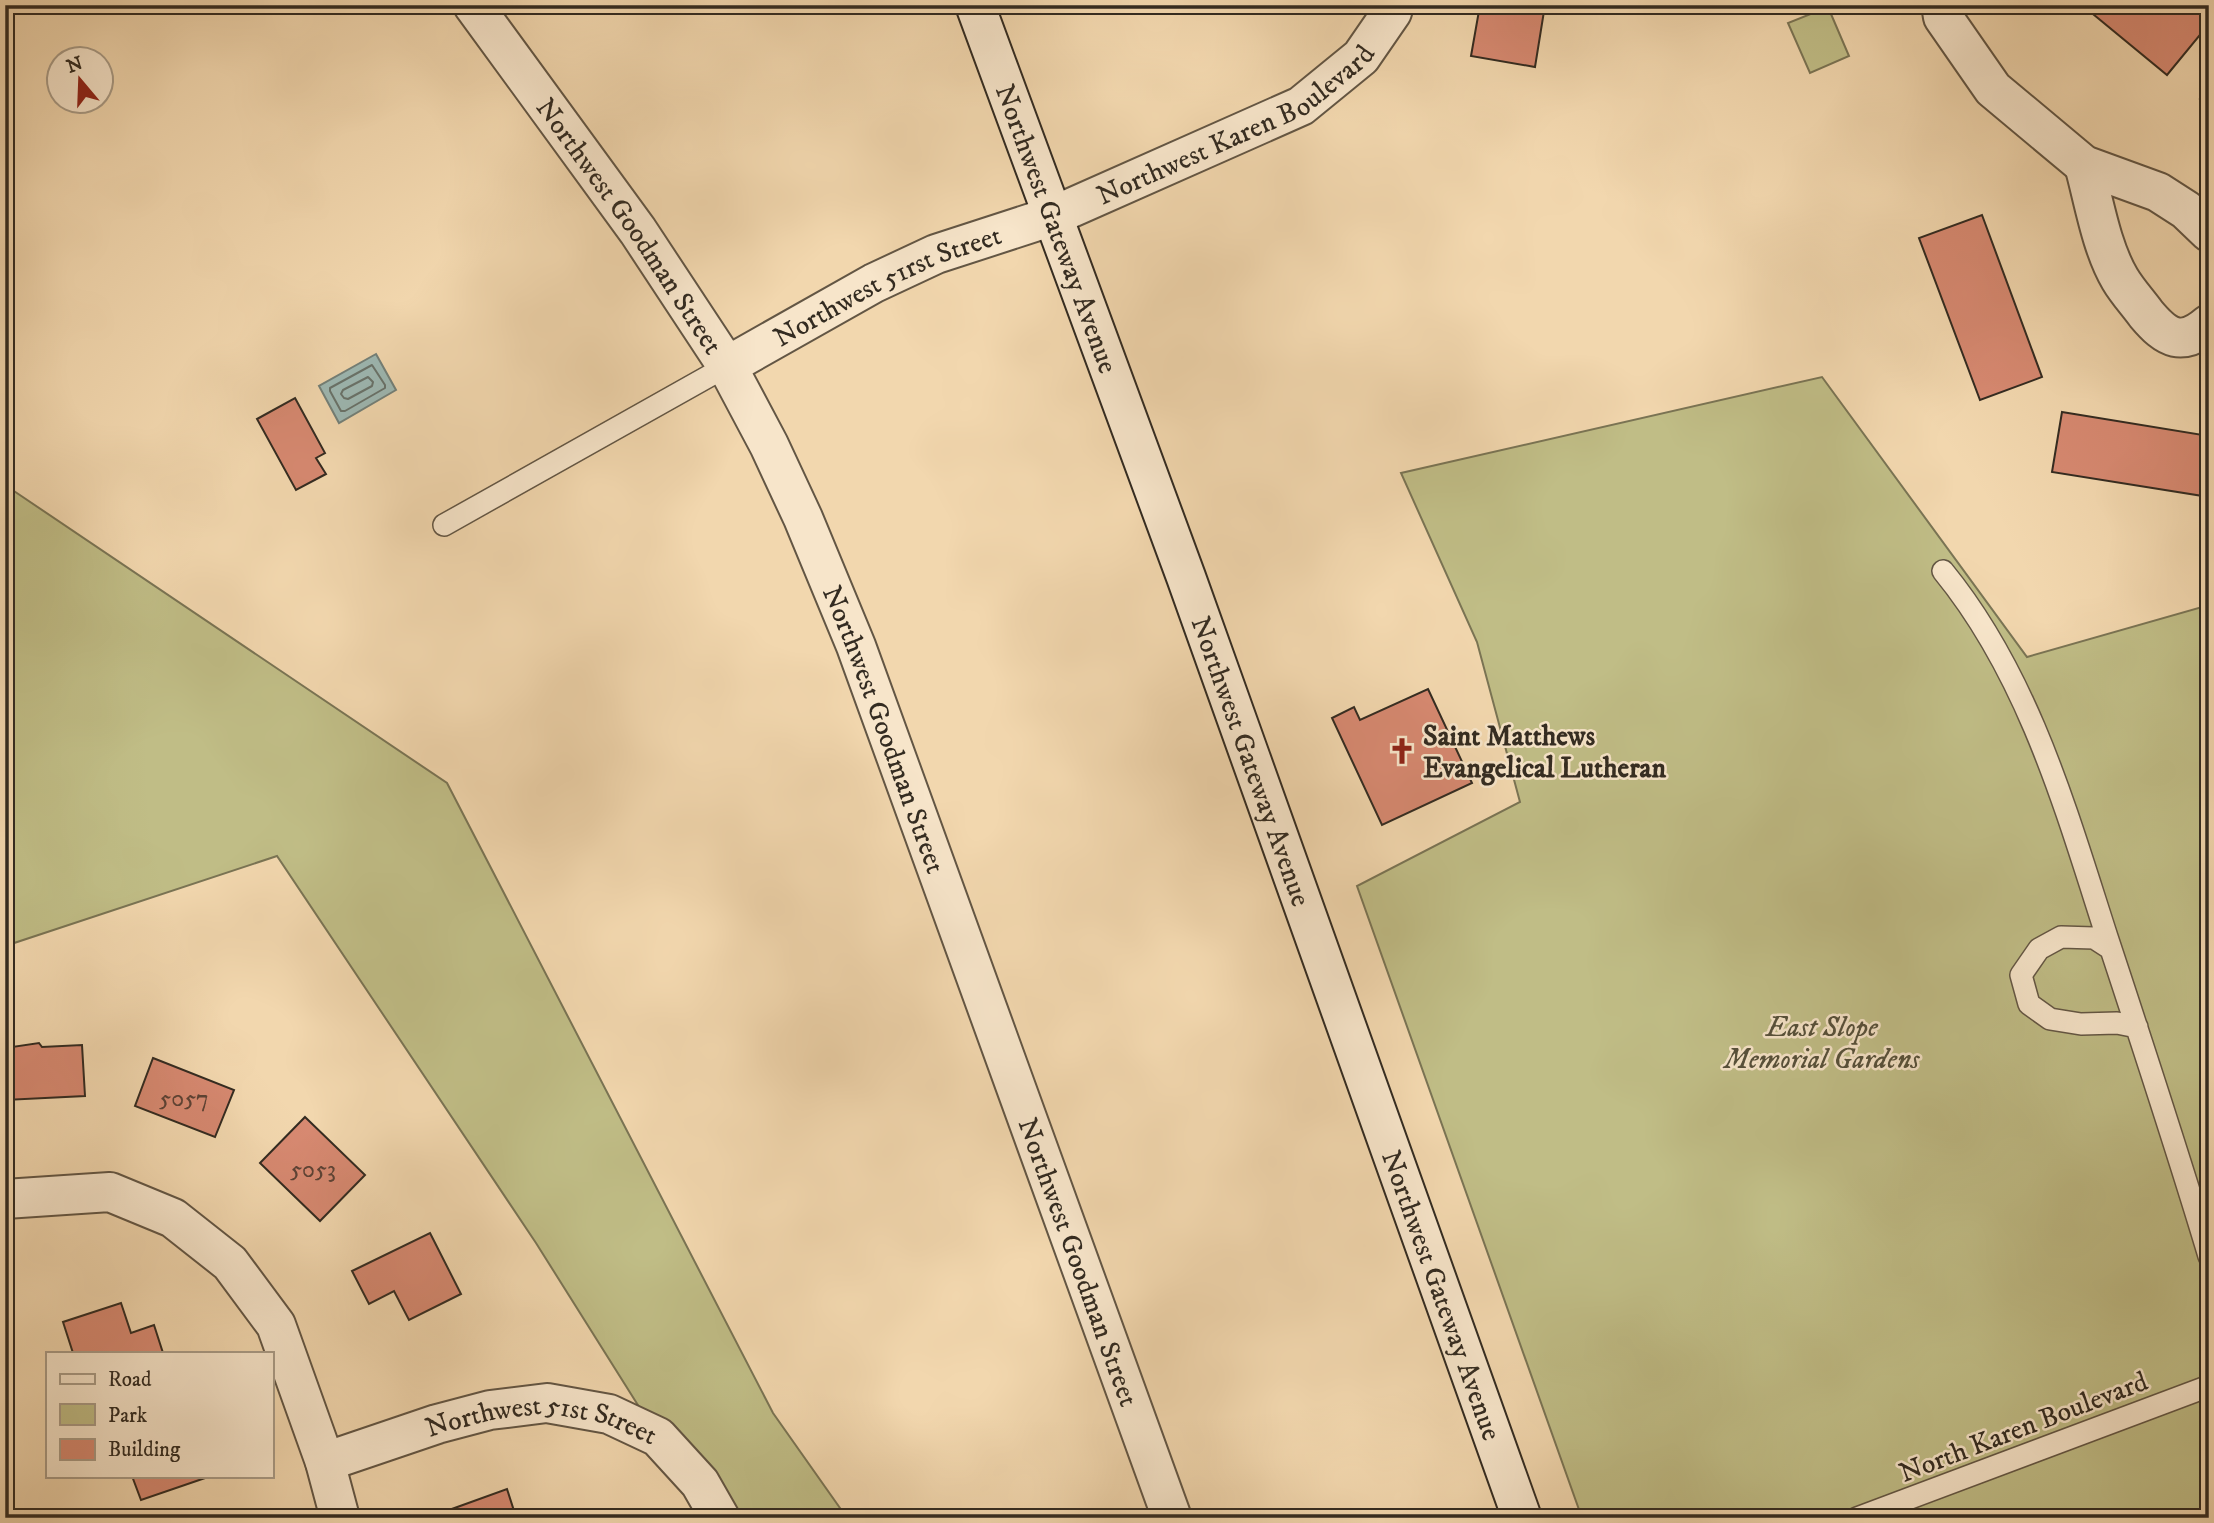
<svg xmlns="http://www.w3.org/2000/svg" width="2214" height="1523" font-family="'IM FELL DW Pica',serif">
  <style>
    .green { fill: #c0bd86; stroke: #7a7454; stroke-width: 2 }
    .water { fill: #9db8b3; stroke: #738079; stroke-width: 2 }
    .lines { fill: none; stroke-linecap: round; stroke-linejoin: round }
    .shore { stroke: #68726a; stroke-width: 2 }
    .building { fill: #d78971; stroke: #332b21; stroke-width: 2 }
    .lane-casing { stroke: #635644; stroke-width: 24 }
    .street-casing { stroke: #635644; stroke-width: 42 }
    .secondary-casing { stroke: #332b21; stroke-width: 42 }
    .lane { stroke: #f7e5ca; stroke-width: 21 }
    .street { stroke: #f7e5ca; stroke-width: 38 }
    .secondary { stroke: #f7e5ca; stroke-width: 38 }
    .labels { text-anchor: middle; stroke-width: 5; stroke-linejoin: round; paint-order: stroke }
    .number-label { font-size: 24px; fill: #5c4235 }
    .street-label { font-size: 28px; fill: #332b21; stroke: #f7e5ca }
    .poi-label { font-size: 28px; font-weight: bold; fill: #332b21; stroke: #f7e5ca; text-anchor: start }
    .park-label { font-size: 28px; font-style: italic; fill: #56503a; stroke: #f7e5ca }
  </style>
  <rect width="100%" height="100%" fill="#f2d7ae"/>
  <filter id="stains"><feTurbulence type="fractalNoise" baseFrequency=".00286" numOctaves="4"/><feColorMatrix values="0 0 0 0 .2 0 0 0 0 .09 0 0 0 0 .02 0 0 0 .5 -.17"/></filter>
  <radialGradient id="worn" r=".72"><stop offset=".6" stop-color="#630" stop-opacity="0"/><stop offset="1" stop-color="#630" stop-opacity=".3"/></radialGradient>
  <path class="green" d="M1828 7 1849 56 1810 73 1788 23Z
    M1822 377 2027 657 2209 605V1518H1582L1357 886 1520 802 1477 642 1401 473Z
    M5 485 447 783 773 1413 847 1518H699L658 1437 536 1243 277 856 5 946Z"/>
  <path class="water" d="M376 354 396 390 339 423 319 386Z"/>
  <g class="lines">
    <path class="shore" d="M372 365 385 385V388L345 411H341L330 391V388Z
      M368 377 373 382 372 386 348 399 344 398 341 394 343 390Z"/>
  </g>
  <path class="building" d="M1480 5H1545L1535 67 1471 56Z
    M2082 5H2191L2209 20V24L2167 75Z
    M2209 90V108L2200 99Z
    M1982 215 2042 377 1980 400 1919 238Z
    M295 398 325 453 316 458 326 474 296 490 257 419Z
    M2062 412 2209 436V497L2052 472Z
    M1428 689 1472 783 1382 825 1332 718 1354 707 1360 720Z
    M39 1043 42 1047 82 1045 85 1096 5 1100V1048Z
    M153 1058 234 1090 215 1137 135 1106Z
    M305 1117 365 1175 320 1221 260 1163Z
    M430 1233 461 1294 409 1320 394 1291 369 1304 352 1271Z
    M121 1303 131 1333 154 1325 163 1353H73L63 1322Z
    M132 1476H211L141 1500Z
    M507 1489 515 1514 506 1518H439L438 1514Z"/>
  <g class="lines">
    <defs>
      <path id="lane" d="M444 525 727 366
        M1943 571C2029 676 2066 810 2107 937 2142 1043 2177 1149 2209 1256
        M2111 949 2094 938 2061 937 2039 949 2021 975 2029 1004 2050 1019 2081 1024 2117 1023 2137 1027
        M1857 1518 2209 1386"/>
      <g id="street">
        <path id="s1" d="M473 5 638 231 727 366 769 445 803 518 856 646 1172 1518"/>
        <path d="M1941 5 1943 17 1993 89 2084 165 2158 192 2186 210 2209 232"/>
        <path d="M2084 165C2094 201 2101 247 2120 279 2127 291 2138 303 2146 314 2167 339 2182 347 2209 324"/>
        <path id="s2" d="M727 366 874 283 936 254 1053 216 1301 106 1361 57 1392 12 1394 5"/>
        <path d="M5 1199 110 1192 173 1218 230 1263 276 1325 325 1462 340 1518"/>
        <path id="s3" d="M325 1462 437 1424 490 1410 547 1403 609 1414 658 1437 700 1483 720 1518"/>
      </g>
      <g id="secondary">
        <path id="s4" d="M975 5 1186 577 1522 1518"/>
      </g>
    </defs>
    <use href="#lane" class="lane-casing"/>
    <use href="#street" class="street-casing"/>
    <use href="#secondary" class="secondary-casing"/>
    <use href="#lane" class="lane"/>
    <use href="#street" class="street"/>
    <use href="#secondary" class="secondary"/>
  </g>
  <defs>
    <symbol id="church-bare" viewBox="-9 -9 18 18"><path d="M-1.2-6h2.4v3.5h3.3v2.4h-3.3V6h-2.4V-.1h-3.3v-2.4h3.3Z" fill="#8f2418" stroke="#f7e5ca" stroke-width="2.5" paint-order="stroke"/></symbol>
  </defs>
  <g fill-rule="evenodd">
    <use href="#church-bare" x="1383" y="732" width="38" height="38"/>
  </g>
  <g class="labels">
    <g class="number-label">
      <text x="184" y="1106">5057</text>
      <text x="313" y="1177">5053</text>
    </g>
    <g class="street-label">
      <text dy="10" stroke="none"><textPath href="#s2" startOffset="565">Northwest Karen Boulevard</textPath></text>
      <text dy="10" stroke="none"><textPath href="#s1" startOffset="271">Northwest Goodman Street</textPath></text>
      <text dy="10" stroke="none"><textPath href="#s4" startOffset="238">Northwest Gateway Avenue</textPath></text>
      <text dy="10" stroke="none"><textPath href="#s2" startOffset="180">Northwest 51rst Street</textPath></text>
      <text dy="10" stroke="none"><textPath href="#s1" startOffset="838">Northwest Goodman Street</textPath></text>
      <text dy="10" stroke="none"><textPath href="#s4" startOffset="805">Northwest Gateway Avenue</textPath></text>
      <text dy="10" stroke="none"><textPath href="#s1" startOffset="1405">Northwest Goodman Street</textPath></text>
      <text dy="10" stroke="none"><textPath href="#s4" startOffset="1372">Northwest Gateway Avenue</textPath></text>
      <text transform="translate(2023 1426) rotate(-21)" y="10">North Karen Boulevard</text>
      <text dy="10" stroke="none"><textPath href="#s3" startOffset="226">Northwest 51st Street</textPath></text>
    </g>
    <g class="poi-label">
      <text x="1423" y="745">Saint Matthews<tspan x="1423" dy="32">Evangelical Lutheran</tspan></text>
    </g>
    <g class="park-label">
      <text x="1822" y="1036">East Slope<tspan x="1822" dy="32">Memorial Gardens</tspan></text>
    </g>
  </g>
  <rect width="2214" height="1523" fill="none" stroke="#f2d7ae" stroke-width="28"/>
  <rect x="7" y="7" width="2200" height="1509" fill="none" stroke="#332b21" stroke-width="3.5"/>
  <rect x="14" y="14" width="2186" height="1495" fill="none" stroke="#332b21" stroke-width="2"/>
  <rect x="46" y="1352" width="228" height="126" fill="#f7e5ca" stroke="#a99b86" stroke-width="2"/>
  <rect x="60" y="1374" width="35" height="10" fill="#f7e5ca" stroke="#a99b86" stroke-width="2"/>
  <text x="108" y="1386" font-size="21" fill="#332b21">Road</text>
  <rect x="60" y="1404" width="35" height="21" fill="#c0bd86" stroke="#a99b86" stroke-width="2"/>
  <text x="108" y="1422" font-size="21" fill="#332b21">Park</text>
  <rect x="60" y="1439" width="35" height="21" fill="#d78971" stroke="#a99b86" stroke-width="2"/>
  <text x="108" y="1456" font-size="21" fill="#332b21">Building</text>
  <g transform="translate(80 80) rotate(341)"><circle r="33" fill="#f7e5ca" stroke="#a99b86" stroke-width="2"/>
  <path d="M0-5L12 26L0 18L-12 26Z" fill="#8f2418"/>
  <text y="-10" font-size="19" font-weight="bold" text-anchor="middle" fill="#332b21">N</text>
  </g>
  <rect width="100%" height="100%" filter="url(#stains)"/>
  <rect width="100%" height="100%" fill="url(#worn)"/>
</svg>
